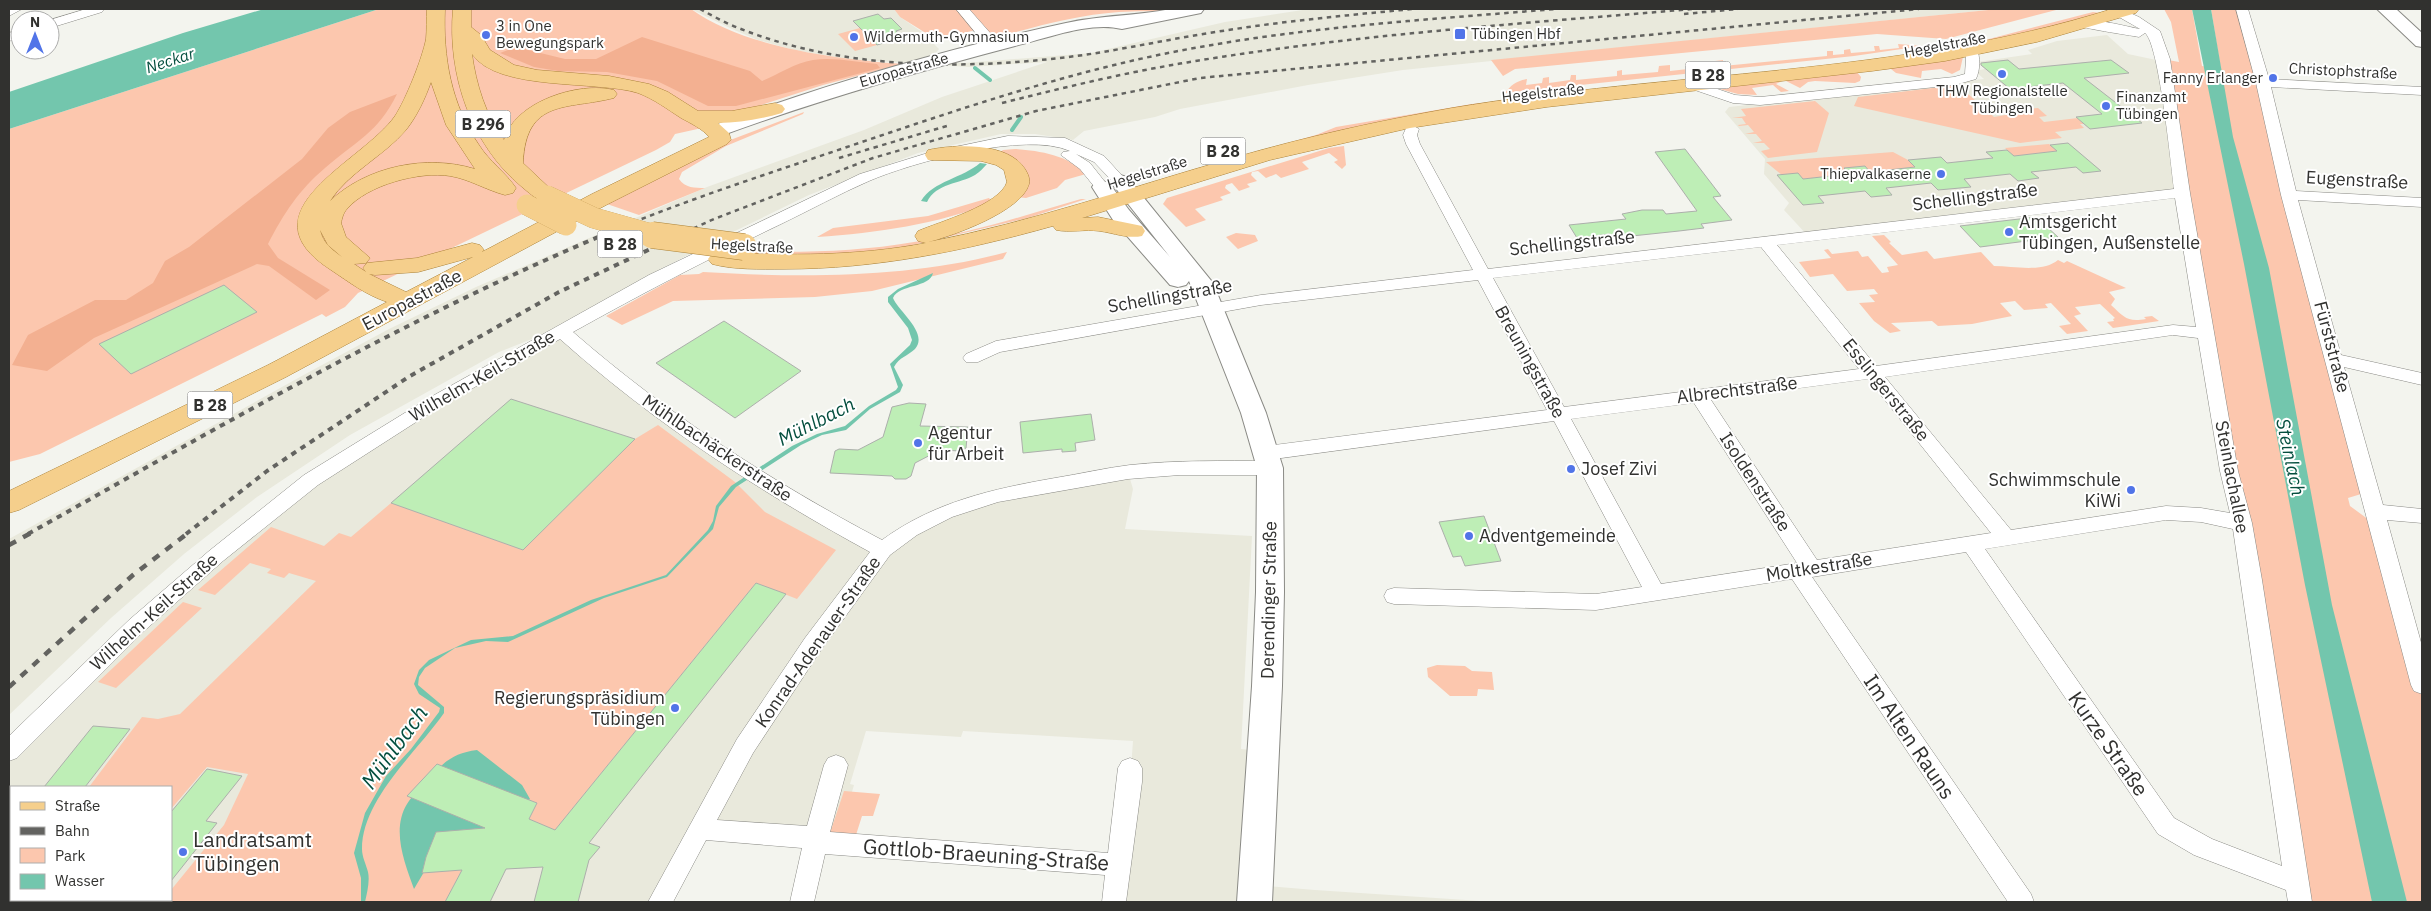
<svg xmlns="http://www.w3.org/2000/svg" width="2431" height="911" font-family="'IBM Plex Sans',sans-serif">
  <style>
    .built { fill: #e9e9dc; fill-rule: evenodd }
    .green { fill: #fcc7ae }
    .forest { fill: #f3b091 }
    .water { fill: #73c6ad }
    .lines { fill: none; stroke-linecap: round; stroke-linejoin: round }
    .stream { stroke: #73c6ad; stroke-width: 4 }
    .building { fill: #beeeb6; stroke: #acafab }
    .street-casing { stroke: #8a8a85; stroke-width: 1 }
    .secondary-casing { stroke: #8a8a85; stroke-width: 2 }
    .primary-casing { stroke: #ac8339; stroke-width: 1 }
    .street { fill: #fff; fill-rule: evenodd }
    .secondary { fill: #fff; fill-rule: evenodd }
    .primary { fill: #f5cf8c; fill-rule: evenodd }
    .rail-far2 { stroke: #636360; stroke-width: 2.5; stroke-dasharray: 4.5 4.5; stroke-linecap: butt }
    .rail-far1 { stroke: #636360; stroke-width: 4; stroke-dasharray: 5.5 5.5; stroke-linecap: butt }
    .rail { stroke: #636360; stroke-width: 4.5; stroke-dasharray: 8 8; stroke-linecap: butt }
    .primary-bridge-far1-casing { stroke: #ac8339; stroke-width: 21; stroke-linecap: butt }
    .primary-bridge-casing { stroke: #ac8339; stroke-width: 27; stroke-linecap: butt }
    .primary-bridge-far1 { stroke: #f5cf8c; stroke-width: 21 }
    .primary-bridge { stroke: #f5cf8c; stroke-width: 26 }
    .poi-dot { fill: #5174e8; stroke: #fff; stroke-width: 2 }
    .labels { text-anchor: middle; stroke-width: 4; stroke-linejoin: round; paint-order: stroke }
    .far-poi-label { font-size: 15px; fill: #31312f; stroke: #fff; text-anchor: start }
    .far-street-label { font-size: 15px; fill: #31312f; stroke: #fff }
    .far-water-label { font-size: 16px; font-style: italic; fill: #054f3f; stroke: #fff }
    .shield { fill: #fff; stroke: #6f6f6d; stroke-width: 1 }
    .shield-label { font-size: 16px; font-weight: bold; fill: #31312f }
    .street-label { font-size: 18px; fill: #31312f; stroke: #fff }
    .poi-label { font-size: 18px; fill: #31312f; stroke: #fff; text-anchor: start }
    .water-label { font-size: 19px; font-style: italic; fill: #054f3f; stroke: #fff }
    .near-street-label { font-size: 21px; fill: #31312f; stroke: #fff }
    .near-poi-label { font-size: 21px; fill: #31312f; stroke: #fff; text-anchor: start }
    .near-water-label { font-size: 22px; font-style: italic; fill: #054f3f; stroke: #fff }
  </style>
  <rect width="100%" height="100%" fill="#f3f4ee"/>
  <path class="built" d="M691 9H894L900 17 922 32 939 49 933 56 921 60 964 63 1091 53 1225 22 1309 9H1998L1403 70 1308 85 1180 109 1155 117 1084 131 1073 140 1035 134H1001L918 153 809 195 737 230 647 276 542 335 499 352 350 435 257 497 184 554 111 618 9 715V539L309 372 389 329 476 287 707 187 864 130 942 97 1047 62 969 67 846 59 794 50 758 40 732 29Z
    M2107 35 2128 54 2161 61 2178 190 1807 235 1784 210 1789 203 1764 174 1765 159 1725 112 1729 107 1984 79 1975 71 1985 69 1977 62 2032 54 2028 50 2057 41Z
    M561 331 612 376 883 550 945 512 1128 472 1133 489 1125 529 1252 536 1241 749 1263 751 1253 902H1114L1130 782 1133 741 963 731 961 737 866 731 850 784 854 785 838 840 699 829 660 902H9V751L96 663 265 515ZM11 787H171V900H11Z
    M1256 885 1315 890 1496 902H1255Z"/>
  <path class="green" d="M379 9H691C745 48 837 59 902 64L823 85 743 111 702 128 675 134 670 142 656 150 358 293 345 307 326 317 322 314 40 454 9 462V129Z
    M894 9H1195C1169 13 1145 10 1119 12 1075 15 1030 28 988 40L979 29 937 40 900 17Z
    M1998 9H2060L1946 39 1877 34 1515 69 1503 76 1491 60Z
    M2164 9H2192L2202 66 2221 70 2211 9H2242L2371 491 2348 498 2350 506 2380 528 2422 685V902H2300L2163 59 2179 62 2171 22Z
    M2093 12 2100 13 2019 37 1939 53 1649 86 1422 117 1311 139 1162 181 1161 179 1316 135 1336 127 1472 104 1887 59 1966 45Z
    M860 28 877 45 855 51 838 34Z
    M1898 44 1922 46 1854 56 1505 93C1511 85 1516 81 1527 79L1526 85 1542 83 1543 78 1549 77V83L1570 80 1571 75H1576V80L1617 76V71L1622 70V75L1658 72 1659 66 1670 65V71L1715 66V61L1723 60V66L1827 56V51H1833V55L1844 54V50L1850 49 1851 53 1875 51 1874 46H1879L1880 50 1899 48Z
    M1963 57 1960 70 1952 74 1941 69 1922 71 1921 78 1896 73 1891 69 1857 72 1861 77 1860 81 1855 83 1815 81 1808 82 1800 88 1784 80 1776 84 1789 91 1781 92 1773 85 1752 88 1757 95 1738 94 1716 88Z
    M1958 85 1994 117 2011 114 2008 110 2038 108 2047 116 2039 117 2044 122 2078 118 2084 124H2080L2084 128 2055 132 2062 138 2020 143 1854 106 1858 97Z
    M1815 101 1829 113 1817 152 1768 158 1761 151 1770 149 1764 143H1753L1762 141 1756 134H1745L1754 132 1748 125 1739 126 1738 125 1746 124 1742 118H1732L1746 116 1741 109Z
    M804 112 803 114 726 146 682 172 679 179C685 188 695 188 705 188L639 215 607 204 725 142Z
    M2049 144 2057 151 2014 156 2005 148Z
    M1344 146 1346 165 1342 169 1334 162 1338 160 1329 153 1302 162 1309 169 1281 178 1276 174 1266 178 1258 171 1252 172 1251 175 1257 181 1247 184 1250 187 1239 191 1232 183 1226 185 1225 188 1231 193 1220 197 1223 200 1195 209 1206 220 1186 227 1163 204 1167 198 1329 148Z
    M1015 149C1040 151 1068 155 1086 174L1065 180 1057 188 1026 198 1015 197 999 153 1003 150Z
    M1893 152 1908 160 1915 167 1870 172 1865 166 1844 168 1849 174 1803 179 1782 175 1766 162Z
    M989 198 993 203C936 224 878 233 817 237L833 228 928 216Z
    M1081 199H1086L1028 218 896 249 839 255 732 254 738 251C797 253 856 252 914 242 971 233 1026 215 1081 199Z
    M1236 233 1255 235 1258 241 1238 249 1226 237Z
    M1884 235 1891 242 1889 243 1902 255 1927 251 1934 259 1981 252 1994 266C2014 266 2042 273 2058 260L2064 263 2067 261 2126 288 2109 292 2115 299 2111 305C2125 318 2127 322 2146 319L2144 317 2152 316 2159 321 2113 328 2107 322 2114 321 2113 319 2115 318 2100 304 2075 307 2081 314 2074 316 2088 331 2067 334 2059 326 2071 324 2051 303 2045 304 2048 308 2024 310 2015 301 2000 303 2012 316 1972 324 1938 326 1932 321 1891 323 1901 331 1890 333 1874 321 1859 303 1875 302 1869 295 1878 294 1874 289 1847 291 1833 274 1810 277 1799 262 1831 258 1824 250 1828 249 1832 254 1858 251 1862 257 1868 256 1882 273 1889 272 1887 267 1898 265 1872 236Z
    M1007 252 1003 259 872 291 815 297 673 301 622 325 606 316 680 275 699 274 703 272C801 278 912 278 1007 252Z
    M658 425 735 482 765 512 836 550 797 599 756 583 555 830 529 819 537 803 437 764 408 796 468 821 422 873 456 870 464 866 445 902H162L164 900H171V890L224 825 248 774 207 767 171 809V787H89L142 717 158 719 180 714 316 581 289 573 284 578 267 573 271 569 250 563 215 595 198 590 271 527 324 546 339 533 351 537 391 503 523 550 635 439Z
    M183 602 202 608 116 688 98 682Z
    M1437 665 1465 666 1472 671 1492 672 1494 690 1478 689 1477 696H1450L1428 677 1427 668Z
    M844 791 880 794 873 816H862L855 838 829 836Z"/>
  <path class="forest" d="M642 37 750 71 762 81C779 74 795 63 813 60 834 57 856 62 877 64L880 68 736 106H708L657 81 607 72 558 71 534 67 500 53 516 47 565 59H596Z
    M397 94C378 133 356 141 325 168 299 190 284 213 268 244L278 258 330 290 316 300 269 266 257 264 94 338 47 371 12 365 28 335 95 300H126L153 283 165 261 189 247 302 159 328 128 350 112Z"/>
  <path class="water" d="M264 9H379L9 129V92L183 33Z
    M2192 9H2211L2233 137 2269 268 2332 605 2407 902H2372L2305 585 2244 264Z
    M980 163 987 164C983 168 980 172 975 175 960 184 936 183 927 202L921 201C933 181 963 178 980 163Z
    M933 273C930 288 899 284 893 298 898 311 929 333 915 349 908 356 899 357 894 367L903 385 900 392 870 409 846 430 822 435 801 445 736 487 719 507 713 529 667 577 604 598 508 642 486 641 455 648 425 668 419 677 418 685 444 707V713C417 752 362 799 362 849 362 857 366 864 368 872 370 881 367 893 365 902H361V878L354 853 365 813 386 776 411 749 439 712 440 708 419 694 414 684 419 670 429 660 471 640 513 636 591 600 666 575 708 530 713 521 716 506 731 486 792 446 817 434 845 426 869 406 896 390 898 387 890 364 910 345 912 340 908 328 888 302V297L898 289Z
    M477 750 522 785 530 799 478 841 424 872 414 889C405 864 391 830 407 804 412 796 420 788 427 781 442 763 453 753 477 750Z"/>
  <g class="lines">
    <path class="stream" d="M975 68 990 80
      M1012 130 1021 117"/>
  </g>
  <path class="building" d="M878 14 884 19 891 18 902 29 896 31 903 37 877 45 853 21Z
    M2008 60 2019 69 2111 60 2129 73 2084 78 2142 123 2090 129 2076 117 2102 114 2063 83 2010 89 1981 65V63Z
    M2068 143 2101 171 2083 173 2076 167 2031 172 2039 178 2018 181 2010 174 1964 179 1971 187 1938 190 1931 183 1886 188 1892 195 1871 197 1865 191 1818 196 1824 203 1803 205 1777 175 1798 173 1803 179 1849 174 1844 168 1865 166 1870 172 1915 167 1908 160 1941 157 1947 163 1993 158 1986 152 2007 150 2014 156 2057 151 2050 145Z
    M1685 149 1721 196 1713 197 1732 220 1701 224 1704 228 1679 231 1613 238 1610 234 1577 238 1569 225 1626 219 1622 214 1642 210H1663L1666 214 1697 211 1655 152Z
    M2036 217 2058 237 1980 247 1960 226Z
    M224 285 257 312 131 374 99 344Z
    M724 321 801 371 735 418 656 363Z
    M511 399 635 439 523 550 391 503Z
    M909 403 926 404 920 426 968 427 966 448 961 451 940 450 915 463 911 476 906 479H895L892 476 830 473 835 451 839 449 858 450 883 437 892 407Z
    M1091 414 1095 440 1075 443 1076 451 1062 452V449L1023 453 1020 422Z
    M1484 516 1501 561 1465 566 1461 556 1453 557 1439 522Z
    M756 583 786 594 589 843 600 847 589 860 578 902H534L543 867 506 869 490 902H445L462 870 422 873 426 857 436 832 485 828 407 796 437 764 537 803 529 819 555 830Z
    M93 726 130 729 85 787H44Z
    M207 769 242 776 206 821 217 823 171 881V812Z"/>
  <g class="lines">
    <defs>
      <path id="street" d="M9 9H22L9 16Z
        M86 9H104L102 12 50 28V20Z
        M956 9H969L999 43 1001 46 999 49H989Z
        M2105 9H2121L2139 17 2160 31 2170 59 2190 193 2238 471 2252 523 2262 580 2312 902H2288L2286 890 2194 855 2158 834 1966 552 1812 577 2031 894 2034 902H2008L1792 579 1596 610 1394 604 1387 602 1384 596 1387 590 1394 588 1596 594 1642 587 1554 421 1267 460 1260 458 1258 453 1260 448 1267 446 1547 410 1478 280 1261 305 1000 352 978 362H966L963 358 966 354 996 341 1261 295 1473 270 1406 144 1403 135 1407 126 1412 125 1419 129 1417 135 1420 144 1488 269 2174 189C2171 165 2159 43 2145 33L2139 37C2129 35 2078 28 2075 24 2083 14 2127 27 2140 29ZM2175 198 2196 327 2173 325 1876 366 1777 245ZM1761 247 1859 369 1564 407 1493 278ZM2173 335 2198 338 2220 471 2230 513 2201 508 2166 506 2011 530 1885 377ZM1868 379 1991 533 1817 560 1711 400ZM1694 403 1797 563 1661 584 1571 419ZM2166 520 2201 522 2233 529 2282 866 2212 839 2174 818 1985 549Z
        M2236 9H2248L2269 79 2422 87V95L2271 87 2296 191 2422 198V207L2298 200 2341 355 2422 373V385L2344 367 2383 505 2422 509V523L2387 520 2422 646V694L2414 691 2411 685 2281 195 2256 83Z
        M20 30V38L9 41V33Z
        M1971 47 1976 48C1981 57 1980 70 1976 79L1955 85 1760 105 1733 103 1686 87 1684 84 1691 80 1735 95 1760 97 1954 77 1965 74 1966 58 1964 51Z
        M1008 136 1065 138 1104 156 1127 181 1125 184H1115L1094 162 1076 154 1090 163 1109 187 1107 190H1097L1080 169 1061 155 1063 152 1070 151C1026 131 913 162 869 181 839 194 810 210 781 224 710 258 641 294 573 332 667 414 772 482 882 540 934 502 992 489 1055 478 1080 474 1105 468 1130 465 1176 460 1223 461 1270 461L1277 463 1279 468 1277 473 1270 475H1180L1128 479 998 502 952 517 917 535 890 555 821 650 753 753 717 820 807 826 824 765 828 758 836 755 844 758 848 765 830 832 1108 853 1118 768 1122 761 1130 758 1138 761 1142 768V782L1126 902H1102L1105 875 825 854 814 902H790L802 848 706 840 673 902H648L737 739 805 638 870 552C760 492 654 423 560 339L441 406 318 485 223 561 143 632 17 758 9 761V736L129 620 209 551 304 475 429 398 649 275 860 174 931 152Z"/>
      <path id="secondary" d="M1171 9H1204L1201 13 1122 29C1090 21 1048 38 1015 46 916 72 819 100 723 135L716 137 709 135 706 131 709 127C825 85 945 49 1066 23 1101 15 1136 16 1171 9Z
        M2377 9H2396L2422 33V47L2416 46Z
        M1120 175 1127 177 1213 283 1266 413 1283 468 1284 592 1282 686 1272 902H1237L1252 686 1256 592 1257 468 1241 413 1189 281 1186 285 1178 287 1170 285 1113 220 1092 187 1095 183 1102 181 1109 183 1129 210 1170 257 1110 181 1113 177Z"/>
      <path id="primary" d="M427 9H445C443 57 451 104 479 145 489 161 506 173 516 188L513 193 505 195C486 190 469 179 450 176 420 171 367 185 347 209 343 213 342 219 341 223L346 237 370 258 366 263 354 264 366 272 363 268 367 263 417 258 472 243 480 245 484 250 482 252 592 194 709 137C703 129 690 123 681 118 667 109 654 99 638 93 597 80 498 92 472 54 476 84 486 116 504 140 514 102 579 81 614 90L617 94 614 98C567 110 526 98 523 163L558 196 555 201C540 204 533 196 522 187 471 145 447 74 453 9H471V27L481 35 490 50 514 65 537 70 609 76 649 84 668 92 698 111H732L775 103 782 105 785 109 782 113C761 119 739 123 718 123L729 133 731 140 727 144 608 204 286 377 19 510 9 513V491L268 365 387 302C366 295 349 282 331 270 239 211 363 162 395 116 406 99 422 59 426 39 427 30 426 19 427 9ZM431 82 446 125 475 169C427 154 367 166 330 201 349 172 384 156 406 130 417 116 425 99 431 82ZM320 230 328 245 342 257C331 249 323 243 320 230ZM473 257 406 292 369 274 375 275 418 272Z
        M2112 9H2139L2136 13 2037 42 1945 61 1872 71 1547 107 1410 128 1270 160 1082 218 1098 217 1142 226 1145 231 1142 236C1128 239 1114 233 1099 231 1085 229 1070 233 1056 230L1053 226C964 251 876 269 784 269 760 269 734 270 712 264L708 259 712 254 720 252C789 256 858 256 926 243L918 241 915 236 918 231C939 222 1000 205 1007 182L1004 170 996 165 981 161 928 160 925 155 928 150C956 144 1008 142 1025 169 1028 174 1030 178 1029 184 1022 211 953 236 928 242 1032 222 1131 187 1233 158 1305 137 1378 121 1452 108 1671 71 1898 76 2112 9Z"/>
    </defs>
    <use href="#street" class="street-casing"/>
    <use href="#secondary" class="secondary-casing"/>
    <use href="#primary" class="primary-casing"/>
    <use href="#street" class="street"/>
    <use href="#secondary" class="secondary"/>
    <use href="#primary" class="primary"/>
    <path class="rail-far2" d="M700 9C713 16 727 24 741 29 848 71 971 70 1084 55 1130 48 1175 38 1222 31 1285 21 1349 15 1413 9
      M1684 14 1738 9
      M1002 103C1058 89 1115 75 1172 65 1344 35 1519 24 1692 9
      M839 158 950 125
      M600 236C680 202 764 175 847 147 963 108 1079 68 1200 47 1317 26 1437 19 1555 9
      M677 236 714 219 873 158 1036 111 1200 78 1919 9"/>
    <path class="rail-far1" d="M28 534C217 428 404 319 603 235
      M186 534 267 471 410 376 559 292 680 235"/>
    <path class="rail" d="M9 545 31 533
      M9 687 133 575 188 533"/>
    <defs>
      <path id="primary-bridge-far1" d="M547 196 594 218 658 236
        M527 205 566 225"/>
      <path id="primary-bridge" d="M652 235 744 247"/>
    </defs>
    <use href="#primary-bridge-far1" class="primary-bridge-far1-casing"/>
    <use href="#primary-bridge" class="primary-bridge-casing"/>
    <use href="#primary-bridge-far1" class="primary-bridge-far1"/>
    <use href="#primary-bridge" class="primary-bridge"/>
  </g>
  <g class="poi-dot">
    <rect x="1454" y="28" width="12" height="12" rx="2.5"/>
    <circle cx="486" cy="35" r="5"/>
    <circle cx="854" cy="37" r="5"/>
    <circle cx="2002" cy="74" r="5"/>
    <circle cx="2273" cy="78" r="5"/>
    <circle cx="2106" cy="106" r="5"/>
    <circle cx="1941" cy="174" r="5"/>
    <circle cx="2009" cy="232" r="5"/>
    <circle cx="918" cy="443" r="5"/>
    <circle cx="1571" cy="469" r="5"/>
    <circle cx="2131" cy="490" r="5"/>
    <circle cx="1469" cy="536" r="5"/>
    <circle cx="675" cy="708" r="5"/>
    <circle cx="183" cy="852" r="5"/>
  </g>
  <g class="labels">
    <g class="far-poi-label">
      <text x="496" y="31">3 in One<tspan x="496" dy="17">Bewegungspark</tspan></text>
      <text x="1471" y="39">Tübingen Hbf</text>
      <text x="864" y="42">Wildermuth-Gymnasium</text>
      <text x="2263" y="83" text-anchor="end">Fanny Erlanger</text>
      <text x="2002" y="96" text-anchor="middle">THW Regionalstelle<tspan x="2002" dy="17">Tübingen</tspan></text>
      <text x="2116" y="102">Finanzamt<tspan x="2116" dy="17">Tübingen</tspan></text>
      <text x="1931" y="179" text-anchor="end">Thiepvalkaserne</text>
    </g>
    <g class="far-street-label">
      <text transform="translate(1945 45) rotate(-11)" y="5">Hegelstraße</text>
      <text transform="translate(904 70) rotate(-16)" y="5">Europastraße</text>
      <text transform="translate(2343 71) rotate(3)" y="5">Christophstraße</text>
      <text transform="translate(1543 93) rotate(-6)" y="5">Hegelstraße</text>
      <text transform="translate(1147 173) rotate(-17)" y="5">Hegelstraße</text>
      <text transform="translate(752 246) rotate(3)" y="5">Hegelstraße</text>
    </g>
    <g class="far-water-label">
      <text transform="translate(170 60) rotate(-18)" y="6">Neckar</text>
    </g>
    <g class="shield">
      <rect x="1685.5" y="61.5" width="45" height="27" rx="4"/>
      <rect x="455.5" y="110.5" width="55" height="27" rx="4"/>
      <rect x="1200.5" y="137.5" width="45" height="27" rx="4"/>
      <rect x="597.5" y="230.5" width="45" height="27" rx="4"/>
      <rect x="187.5" y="391.5" width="45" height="27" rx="4"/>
    </g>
    <g class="shield-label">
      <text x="1708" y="81">B 28</text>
      <text x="483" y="130">B 296</text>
      <text x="1223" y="157">B 28</text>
      <text x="620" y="250">B 28</text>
      <text x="210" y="411">B 28</text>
    </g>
    <g class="street-label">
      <text transform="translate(2357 180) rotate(3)" y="6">Eugenstraße</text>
      <text transform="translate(1975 197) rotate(-7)" y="6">Schellingstraße</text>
      <text transform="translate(1572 243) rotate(-6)" y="6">Schellingstraße</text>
      <text transform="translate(1170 296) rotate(-10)" y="6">Schellingstraße</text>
      <text transform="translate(412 300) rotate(-28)" y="6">Europastraße</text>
      <text transform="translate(2332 347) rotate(75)" y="6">Fürststraße</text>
      <text transform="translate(1530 362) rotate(61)" y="6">Breuningstraße</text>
      <text transform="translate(482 376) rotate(-30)" y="6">Wilhelm-Keil-Straße</text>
      <text transform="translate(1737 390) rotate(-7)" y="6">Albrechtstraße</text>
      <text transform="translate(1886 390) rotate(51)" y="6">Esslingerstraße</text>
      <text transform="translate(717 448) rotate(34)" y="6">Mühlbachäckerstraße</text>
      <text transform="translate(2232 477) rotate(79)" y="6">Steinlachallee</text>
      <text transform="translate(1755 482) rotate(57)" y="6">Isoldenstraße</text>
      <text transform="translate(1819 567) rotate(-9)" y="6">Moltkestraße</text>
      <text transform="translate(1269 600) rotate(-89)" y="6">Derendinger Straße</text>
      <text transform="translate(154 612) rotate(-42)" y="6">Wilhelm-Keil-Straße</text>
      <text transform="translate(818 642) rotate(-55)" y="6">Konrad-Adenauer-Straße</text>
    </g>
    <g class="poi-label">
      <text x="2019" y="228">Amtsgericht<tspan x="2019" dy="21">Tübingen, Außenstelle</tspan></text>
      <text x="928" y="439">Agentur<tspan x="928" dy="21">für Arbeit</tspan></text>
      <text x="1581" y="475">Josef Zivi</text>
      <text x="2121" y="486" text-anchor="end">Schwimmschule<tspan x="2121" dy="21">KiWi</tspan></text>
      <text x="1479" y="542">Adventgemeinde</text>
      <text x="665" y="704" text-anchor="end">Regierungspräsidium<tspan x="665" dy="21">Tübingen</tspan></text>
    </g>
    <g class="water-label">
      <text transform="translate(816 421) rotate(-27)" y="7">Mühlbach</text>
      <text transform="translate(2291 457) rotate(78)" y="7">Steinlach</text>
    </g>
    <g class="near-street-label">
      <text transform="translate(1909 737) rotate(56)" y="7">Im Alten Rauns</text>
      <text transform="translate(2108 744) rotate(55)" y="7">Kurze Straße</text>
      <text transform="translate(986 855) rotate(4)" y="7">Gottlob-Braeuning-Straße</text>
    </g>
    <g class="near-poi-label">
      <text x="193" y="847">Landratsamt<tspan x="193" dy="24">Tübingen</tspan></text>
    </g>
    <g class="near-water-label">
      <text transform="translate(394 747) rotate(-54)" y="8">Mühlbach</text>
    </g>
  </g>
  <rect width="2431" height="911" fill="none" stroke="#31312f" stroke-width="20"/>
  <rect x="10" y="786" width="162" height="115" fill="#ffffff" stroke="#adadac"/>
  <rect x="20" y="802" width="25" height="8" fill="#f5cf8c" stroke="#adadac"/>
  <text x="55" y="811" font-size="15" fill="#31312f">Straße</text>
  <rect x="20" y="827" width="25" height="8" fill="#636360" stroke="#adadac"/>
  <text x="55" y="836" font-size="15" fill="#31312f">Bahn</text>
  <rect x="20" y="848" width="25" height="15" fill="#fcc7ae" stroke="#adadac"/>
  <text x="55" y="861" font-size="15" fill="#31312f">Park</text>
  <rect x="20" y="874" width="25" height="15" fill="#73c6ad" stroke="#adadac"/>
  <text x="55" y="886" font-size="15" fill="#31312f">Wasser</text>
  <g transform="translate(35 35)"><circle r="24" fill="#ffffff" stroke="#adadac"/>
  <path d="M0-4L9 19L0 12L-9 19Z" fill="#5174e8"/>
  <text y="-8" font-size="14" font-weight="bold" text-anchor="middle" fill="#31312f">N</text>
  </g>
</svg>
